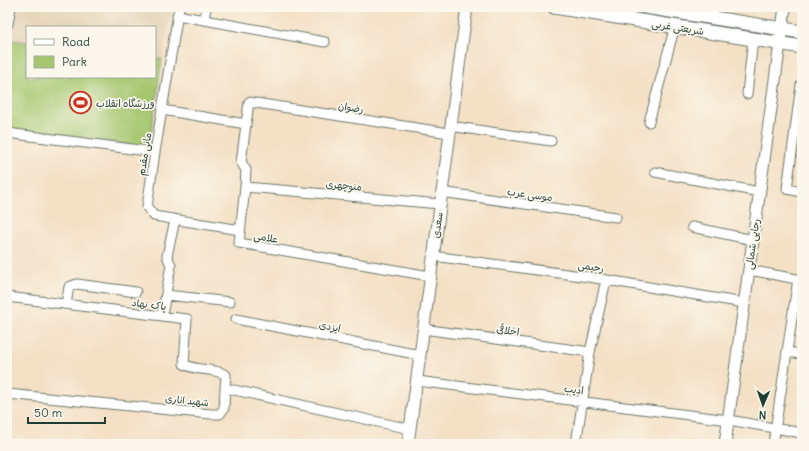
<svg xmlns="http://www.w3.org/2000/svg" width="809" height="451" font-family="Delius,'Playpen Sans Arabic',sans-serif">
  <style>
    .built { fill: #e4d2b5 }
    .green { fill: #a6c76f; stroke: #628252 }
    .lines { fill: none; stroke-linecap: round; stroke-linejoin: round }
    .minor-casing { stroke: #6a7667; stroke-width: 11 }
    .tertiary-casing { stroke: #6a7667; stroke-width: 13 }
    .secondary-casing { stroke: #6a7667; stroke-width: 15 }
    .minor { stroke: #fff; stroke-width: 9 }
    .tertiary { stroke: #fff; stroke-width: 11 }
    .secondary { stroke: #fff; stroke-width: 13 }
    .labels { text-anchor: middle; stroke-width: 3.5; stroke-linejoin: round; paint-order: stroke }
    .street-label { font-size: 10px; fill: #1f3d34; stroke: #fbf7ec }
    .poi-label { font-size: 10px; fill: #1f3d34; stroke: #fbf7ec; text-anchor: start }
  </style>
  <rect width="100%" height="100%" fill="#fbf7ec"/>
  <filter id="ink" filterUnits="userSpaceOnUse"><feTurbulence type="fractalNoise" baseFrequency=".025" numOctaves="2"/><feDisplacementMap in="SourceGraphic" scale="8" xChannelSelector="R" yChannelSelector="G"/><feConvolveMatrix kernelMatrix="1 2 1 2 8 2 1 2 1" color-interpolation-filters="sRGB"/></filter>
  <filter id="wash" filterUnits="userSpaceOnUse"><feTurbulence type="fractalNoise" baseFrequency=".012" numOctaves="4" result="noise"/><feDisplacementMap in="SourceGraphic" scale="16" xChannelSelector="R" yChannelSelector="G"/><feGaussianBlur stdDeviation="0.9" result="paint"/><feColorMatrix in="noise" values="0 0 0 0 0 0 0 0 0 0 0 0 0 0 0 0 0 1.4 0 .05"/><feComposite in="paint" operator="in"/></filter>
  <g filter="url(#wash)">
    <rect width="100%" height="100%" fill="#f4e0c5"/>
    <path class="built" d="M16 7H172L162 59 155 58V27H27V42L11 40Z"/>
    <path class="green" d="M11 40 27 42V77H155V58L162 59 149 147 7 129V66Z"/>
  </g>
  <g filter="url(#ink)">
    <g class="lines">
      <defs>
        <path id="minor" d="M179 7 155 152 147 207 154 216 240 230
          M177 15 325 42
          M204 20 206 7
          M801 85 787 189 802 192
          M747 94 753 39
          M162 110 246 124
          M649 122 675 26
          M450 126 551 141
          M7 133 155 152
          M655 172 759 192
          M245 187 440 204
          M441 192 616 217
          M692 227 753 240
          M433 256 589 277 744 303
          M749 270 802 280
          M430 276 239 243 245 187 246 170 241 162 249 102 449 133
          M166 295 230 302
          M7 297 187 319 184 364C197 372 213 367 226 375L225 388
          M66 304 69 287 77 284 136 292
          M162 316 171 265 167 256 175 220
          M236 319 420 355
          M423 329 590 352
          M787 352 802 354
          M417 381 729 420 802 433
          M7 394 211 414H220L224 408 225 388 410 429
          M576 444 590 352 606 280
          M773 444 798 279"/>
        <path id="tertiary" d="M7 23 10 7
          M408 444 467 7
          M725 444 785 7"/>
        <path id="secondary" d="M554 7 802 47
          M645 7 802 32"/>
      </defs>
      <use href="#minor" class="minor-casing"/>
      <use href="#tertiary" class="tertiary-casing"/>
      <use href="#secondary" class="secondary-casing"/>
      <use href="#minor" class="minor"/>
      <use href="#tertiary" class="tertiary"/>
      <use href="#secondary" class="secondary"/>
    </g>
  </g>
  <defs>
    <symbol id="stadium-ring" viewBox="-11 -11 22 22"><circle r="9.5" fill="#fbf7ec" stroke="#c8321e" stroke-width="1.5"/><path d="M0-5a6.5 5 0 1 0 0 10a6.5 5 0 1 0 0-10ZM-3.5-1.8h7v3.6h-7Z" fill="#c8321e"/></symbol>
  </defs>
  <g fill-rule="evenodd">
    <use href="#stadium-ring" x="68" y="90" width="25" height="25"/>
  </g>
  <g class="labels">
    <g class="street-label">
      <text transform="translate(678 27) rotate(9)" y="4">شریعتی غربی</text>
      <text transform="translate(351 107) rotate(9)" y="4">رضوان</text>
      <text transform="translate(144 154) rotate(-81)" y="4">مانی مقدم</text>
      <text transform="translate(344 185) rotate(5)" y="4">منوچهری</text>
      <text transform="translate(530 194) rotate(8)" y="4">موسی عرب</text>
      <text transform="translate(437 225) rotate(-82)" y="4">سعدی</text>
      <text transform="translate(266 237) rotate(10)" y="4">علامی</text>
      <text transform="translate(752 244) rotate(-82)" y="4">رجایی شمالی</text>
      <text transform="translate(591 266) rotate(9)" y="4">رحیمی</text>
      <text transform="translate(149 304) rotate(7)" y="4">پاک نهاد</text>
      <text transform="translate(330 326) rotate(11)" y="4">ایزدی</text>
      <text transform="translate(508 330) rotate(8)" y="4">اخلاقی</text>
      <text transform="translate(574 389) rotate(7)" y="4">ادیب</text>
      <text transform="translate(187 400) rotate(6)" y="4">شهید اناری</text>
    </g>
    <g class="poi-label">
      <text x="96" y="107">ورزشگاه انقلاب</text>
    </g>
  </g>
  <rect width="809" height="451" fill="none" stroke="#fbf7ec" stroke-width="24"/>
  <rect x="26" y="26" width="130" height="52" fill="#fbf7ec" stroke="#a3ada2"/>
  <rect x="34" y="39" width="20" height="6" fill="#ffffff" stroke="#a3ada2"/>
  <text x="62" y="46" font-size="12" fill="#1f3d34">Road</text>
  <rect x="34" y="56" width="20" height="12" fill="#a6c76f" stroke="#a3ada2"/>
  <text x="62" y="66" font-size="12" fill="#1f3d34">Park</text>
  <g transform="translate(763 405) rotate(182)" stroke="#fbf7ec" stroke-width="3" paint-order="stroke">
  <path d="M0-3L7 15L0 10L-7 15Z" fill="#1f3d34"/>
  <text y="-6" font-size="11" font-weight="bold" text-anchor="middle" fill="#1f3d34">N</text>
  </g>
  <path d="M28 417v6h77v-6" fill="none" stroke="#1f3d34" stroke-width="2"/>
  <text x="34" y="417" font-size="12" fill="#1f3d34" stroke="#fbf7ec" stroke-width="3" paint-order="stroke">50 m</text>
</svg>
